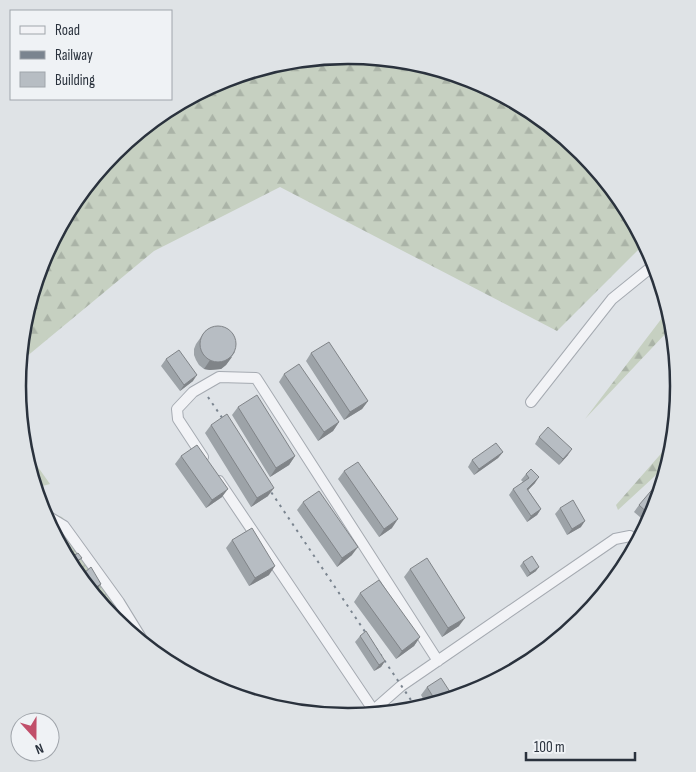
<svg xmlns="http://www.w3.org/2000/svg" width="696" height="772" font-family="'Sofia Sans Condensed',sans-serif">
  <style>
    .forest { fill: url(#forest-firs) }
    .garden { fill: url(#garden-furrows) }
    .lines { fill: none; stroke-linecap: round; stroke-linejoin: round }
    .minor-casing { stroke: #a5aab1; stroke-width: 12 }
    .minor { stroke: #f2f3f6; stroke-width: 10 }
    .rail { stroke: #7a848f; stroke-width: 2; stroke-dasharray: 2.5 5; stroke-linecap: butt }
    .wall { fill: #9da3a8 }
    .shaded-wall { fill: #808488 }
    .building { fill: #b7bdc3; stroke: #808488 }
    .rim { fill: none; stroke: #2a323d; stroke-width: 2.5 }
  </style>
  <defs>
    <pattern id="forest-firs" width="22" height="20" patternUnits="userSpaceOnUse" patternTransform="scale(1.25)"><rect width="22" height="20" fill="#c6d0c1"/><path d="M5 1l3.5 6h-7zM16 11l3.5 6h-7z" fill="#aab3a7"/></pattern>
    <pattern id="garden-furrows" width="10" height="10" patternUnits="userSpaceOnUse" patternTransform="scale(1.25)"><rect width="10" height="10" fill="#c6d0c1"/><path d="M-1 1l2-2M0 10L10 0M9 11l2-2" fill="none" stroke="#aab3a7"/></pattern>
  </defs>
  <rect width="100%" height="100%" fill="#dfe3e7"/>
  <path class="forest" d="M348 56 413 62 475 81 532 111 582 153 623 203 645 243 557 331 280 187 154 251 20 362 24 321 43 259 73 202 115 152 165 111 222 81 284 62Z
    M662 318 672 324 674 338 667 332 585 419Z
    M673 440 672 451 668 464 618 510 616 505Z
    M23 446 50 484 35 488Z"/>
  <path class="garden" d="M42 511 62 517 157 654 114 619 73 569Z"/>
  <g class="lines">
    <defs>
      <path id="minor" d="M531 402 612 299 649 269 655 266
        M203 457 178 419 177 409 193 392 219 377 256 378 438 661
        M219 481 376 714
        M44 514 64 526 119 602 146 646
        M368 715 401 686 615 539 630 536 638 542"/>
    </defs>
    <use href="#minor" class="minor-casing"/>
    <use href="#minor" class="minor"/>
    <path class="rail" d="M208 397 229 428
      M263 480 417 709"/>
  </g>
  <path class="wall" d="M206 330 235 352 226 365 221 369 210 370 204 369 199 365 196 360 194 355V349L196 344Z
    M311 353 368 401 362 409 344 420 306 361Z
    M166 359 193 381 180 391 161 366Z
    M284 374 339 422 333 431 318 441 279 382Z
    M238 407 295 456 289 465 270 477 232 415Z
    M211 425 268 496 251 507 205 433Z
    M539 437 568 455 559 465 535 444Z
    M503 452 498 458 474 475 468 467 472 460Z
    M181 456 222 497 206 508 175 464Z
    M344 471 392 528 379 537 338 479Z
    M526 474 535 483 528 490 541 509 537 515 527 522 509 495 513 489 523 482 521 480Z
    M303 502 352 555 337 567 297 510Z
    M639 505 653 513 647 523 634 512Z
    M560 508 581 527 567 535 555 514Z
    M232 540 269 575 249 586 226 548Z
    M73 556 82 558 76 563 72 558Z
    M523 562 536 571 527 577 520 566Z
    M410 569 459 626 442 637 404 577Z
    M84 573 101 584 98 588 92 592 81 578Z
    M360 593 420 637 414 646 396 659 354 602Z
    M360 636 385 661 381 667 374 671 355 642Z
    M505 675 480 688 479 687 485 679Z
    M427 687 454 698 427 706 421 695Z"/>
  <path class="shaded-wall" d="M232 357 226 365 221 369 210 370 204 369 210 360Z
    M197 375 193 381 180 391 184 385Z
    M368 401 362 409 344 420 350 412Z
    M339 422 333 431 318 441 324 432Z
    M572 449 568 455 559 465 563 459Z
    M503 452 498 458 474 475 479 469Z
    M295 456 289 465 270 477 276 468Z
    M539 477 535 483 523 495 527 489Z
    M274 488 268 496 251 507 257 498Z
    M228 489 222 497 206 508 212 500Z
    M541 509 537 515 527 522 531 516Z
    M398 519 392 528 379 537 384 529Z
    M585 521 581 527 567 535 572 529Z
    M358 547 352 555 337 567 342 558Z
    M275 566 269 575 249 586 255 578Z
    M539 567 536 571 527 577 530 573Z
    M101 584 98 588 92 592 91 591 93 589Z
    M465 618 459 626 442 637 448 628Z
    M420 637 414 646 396 659 402 651Z
    M385 661 381 667 374 671 379 665Z"/>
  <path class="building" d="M200 344a18 18 0 1 1 36 0a18 18 0 1 1-36 0Z
    M329 342 368 401 350 412 311 353Z
    M179 350 197 375 184 385 166 359Z
    M299 364 339 422 324 432 284 374Z
    M257 395 295 456 276 468 238 407Z
    M227 414 274 488 257 498 211 425Z
    M548 427 572 449 563 459 539 437Z
    M496 443 503 452 479 469 472 460Z
    M197 445 228 489 212 500 181 456Z
    M358 462 398 519 384 529 344 471Z
    M531 469 539 477 527 489 541 509 531 516 513 489 529 478 526 474Z
    M656 485 660 489 653 513 651 516 639 505Z
    M319 491 358 547 342 558 303 502Z
    M573 500 585 521 572 529 560 508Z
    M252 528 275 566 255 578 232 540Z
    M78 553 82 558 77 561 73 556Z
    M532 556 539 567 530 573 523 562Z
    M427 558 465 618 448 628 410 569Z
    M91 567 101 584 93 589 88 581H89L84 573Z
    M379 580 420 637 402 651 360 593Z
    M366 631 385 661 379 665 360 636Z
    M500 669 505 675 489 684 485 679Z
    M441 678 454 698 437 703 427 687Z"/>
  <path d="M0 0H696V772H0ZM26 386a322 322 0 1 1 644 0a322 322 0 1 1-644 0Z" fill="#dfe3e6" fill-rule="evenodd"/>
  <path class="rim" d="M26 386a322 322 0 1 1 644 0a322 322 0 1 1-644 0Z"/>
  <rect x="10" y="10" width="162" height="90" fill="#eff2f5" stroke="#a0a5ab"/>
  <rect x="20" y="26" width="25" height="8" fill="#f2f3f6" stroke="#a0a5ab"/>
  <text x="55" y="35" font-size="15" fill="#2a323d">Road</text>
  <rect x="20" y="51" width="25" height="8" fill="#7a848f" stroke="#a0a5ab"/>
  <text x="55" y="60" font-size="15" fill="#2a323d">Railway</text>
  <rect x="20" y="72" width="25" height="15" fill="#b7bdc3" stroke="#a0a5ab"/>
  <text x="55" y="85" font-size="15" fill="#2a323d">Building</text>
  <g transform="translate(35 737) rotate(159)"><circle r="24" fill="#eff2f5" stroke="#a0a5ab"/>
  <path d="M0-4L9 19L0 12L-9 19Z" fill="#c14f6a"/>
  <text y="-8" font-size="14" font-weight="bold" text-anchor="middle" fill="#2a323d">N</text>
  </g>
  <path d="M526 752v8h109v-8" fill="none" stroke="#2a323d" stroke-width="2.5"/>
  <text x="534" y="752" font-size="15" fill="#2a323d" stroke="#eff2f5" stroke-width="4" paint-order="stroke">100 m</text>
</svg>
